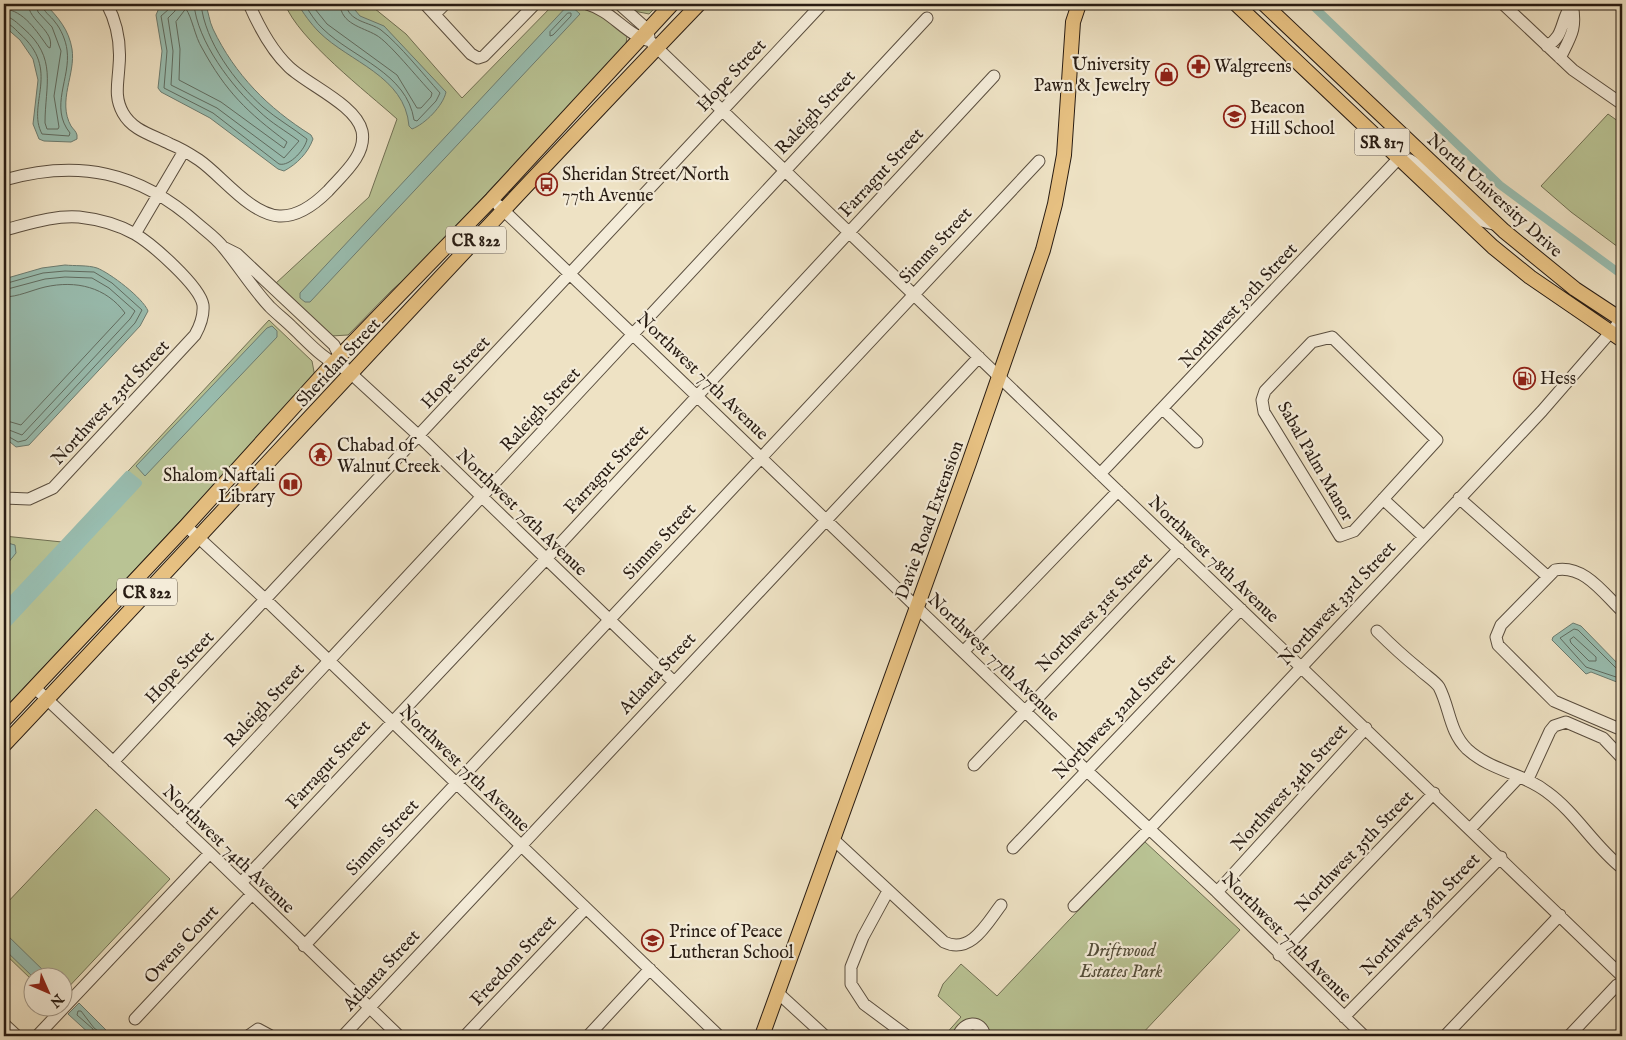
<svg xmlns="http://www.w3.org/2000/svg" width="1626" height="1040" font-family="'IM FELL English',serif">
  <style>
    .green { fill: #b9c394; stroke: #707054 }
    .water { fill: #99beb1; stroke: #6c7d72 }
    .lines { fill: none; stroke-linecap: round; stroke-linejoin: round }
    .shore { stroke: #606d62; stroke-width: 1 }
    .canal { stroke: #99beb1; stroke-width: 8 }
    .minor-casing { stroke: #5a4e3f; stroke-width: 13 }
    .major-casing { stroke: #281c13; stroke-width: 16 }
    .minor { stroke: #f4ecd9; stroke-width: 11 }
    .major { stroke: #e7c182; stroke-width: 14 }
    .labels { text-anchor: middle; stroke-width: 4.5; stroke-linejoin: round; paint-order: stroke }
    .shield { fill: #f4ecd9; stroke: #655a4e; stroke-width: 1 }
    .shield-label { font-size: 16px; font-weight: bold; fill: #281c13 }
    .poi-label { font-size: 18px; fill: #281c13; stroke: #f4ecd9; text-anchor: start }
    .street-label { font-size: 18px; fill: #281c13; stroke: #f4ecd9 }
    .park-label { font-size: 18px; font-style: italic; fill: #544e3a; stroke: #f4ecd9 }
  </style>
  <rect width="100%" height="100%" fill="#eee2c4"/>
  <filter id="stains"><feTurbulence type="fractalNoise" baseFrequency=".004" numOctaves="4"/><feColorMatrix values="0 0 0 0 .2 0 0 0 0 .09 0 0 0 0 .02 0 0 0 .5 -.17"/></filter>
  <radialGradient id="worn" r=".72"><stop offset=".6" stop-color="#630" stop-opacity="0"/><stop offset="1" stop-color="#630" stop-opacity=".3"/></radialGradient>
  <path class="green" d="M285 4H369L406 34 462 98 554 4C587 4 605 11 627 36L626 44 416 269 392 290 348 335 331 336 275 284 369 197 397 119C367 92 298 39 285 4Z
    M627 4H659L649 14 634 11Z
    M1608 114 1622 124V250L1571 212 1541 186Z
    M269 320 312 361 315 377 4 709V536L62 542Z
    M96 809 170 879 63 993 62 978H32V980L4 953V906Z
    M1144 841 1240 930 1140 1036H944L961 1017 938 996 943 984 961 964 997 996Z"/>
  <path class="water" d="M4 4H45C58 17 69 30 72 49 76 74 57 101 71 126 73 129 76 131 77 135V139L71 142 44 141 39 139 33 124 38 80 33 59 20 40 4 26Z
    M170 4H205C209 12 209 21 213 29 235 75 268 108 311 135L313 139C308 153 297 164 284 171L278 169 210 118 161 92 158 88 162 51 156 15 159 8Z
    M298 4H350L360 16 384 26 446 92C443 106 425 124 412 129L409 126C405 76 349 62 319 32 311 24 303 13 298 4Z
    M569 4 580 14 310 302H305L300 298V293Z
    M65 265C74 266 88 265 97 268 110 273 143 298 148 311L140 326 29 445 16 447 4 437V279L42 268Z
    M272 326 277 331V337L145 476 136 466 267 328Z
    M128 475 138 483 4 627V608Z
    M4 542 15 545 16 553 4 568Z
    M1573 623 1581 626 1622 668V684L1591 672 1586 674 1552 640 1553 637Z
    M4 932 50 977H33L4 949Z
    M79 1003 112 1036H92L68 1014Z"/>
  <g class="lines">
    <path class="shore" d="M170 4 169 9 161 16 167 51 164 88 213 113 279 164C290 167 306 148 307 139 293 128 277 119 263 107 235 82 205 42 201 4
      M176 4 175 11 168 18 173 51 171 85 217 108 284 158 299 141C286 131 271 123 259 111 232 87 197 41 194 4
      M304 4C310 12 315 22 323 29 353 58 407 73 414 120L417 121 436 101 440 93C424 75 399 44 381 30 370 22 348 22 346 4
      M311 4 327 24 397 75 417 108H421L431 97 432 93C419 80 389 42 376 35 362 27 341 24 340 4
      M4 9C24 10 37 32 48 47L50 48C55 31 29 21 28 4
      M186 9C192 17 195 37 202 48 226 92 247 112 287 142L284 148 221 102 179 80 180 49 176 22Z
      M568 13H571V16L553 35 550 36V32Z
      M4 16C12 17 17 23 23 28 58 58 45 85 45 123L47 129H58L59 127 54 96 61 51 52 27 38 12 36 4
      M4 23C10 23 15 29 19 33 62 70 26 104 42 134L69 136 70 133C49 107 71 78 67 50 66 41 61 29 55 22 51 16 43 12 42 4
      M4 284 43 273 65 271 94 272 112 283 142 310 135 323 26 440 18 442 4 434
      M4 290 45 279 65 277 92 278 109 288 135 311 130 319 22 435 4 428
      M4 297C18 297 32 290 45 287 76 280 106 287 125 313L21 425 4 420
      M1574 637 1596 657V661H1589L1571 643 1570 640Z
      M1622 671 1617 669 1578 630 1574 629 1560 638 1586 667 1622 679
      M94 1036 93 1029 77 1015 78 1011H81L94 1028 105 1036"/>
    <path class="canal" d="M1311 4 1500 185 1622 275
      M4 608 128 475 138 483 4 627"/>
    <defs>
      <path id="minor" d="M107 4C117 23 121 44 119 66 118 84 114 97 123 113 133 131 153 135 170 144 180 148 190 154 199 160 222 176 250 214 279 216 298 217 315 204 328 191 342 175 367 155 362 131 356 105 308 85 289 67 271 50 259 27 249 4
        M425 4 471 54 478 58 484 56 535 4
        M587 4C612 11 626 35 650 41L1622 976
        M619 4 647 29 649 37
        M1503 4 1573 70 1622 104
        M436 13 445 4
        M1547 46C1565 36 1560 20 1572 4
        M1560 58C1571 36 1577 29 1572 4
        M4 180C78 159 139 171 198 224 206 231 216 238 223 247 239 266 252 288 270 307 277 314 285 320 292 327 309 343 324 361 346 369L419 436 673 681
        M498 205 1086 770 1217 892 1364 1036
        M4 230C28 224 54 215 79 217 97 219 119 225 135 234 152 244 200 286 203 305 204 316 200 326 195 335L53 488 29 499 4 498
        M135 234 184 151
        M225 248 237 254 334 345 343 363
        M1332 337 1437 440 1354 531 1340 536 1264 412 1262 400 1265 391 1312 342Z
        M1163 409 1197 442
        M1100 474 1399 158 1410 160 1426 170 1478 220 1497 225
        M1459 498 1547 576
        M1383 499 1423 536
        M186 526 266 600 719 1036
        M1622 611C1604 594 1584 564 1555 570L1501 625 1496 637 1498 645 1554 701 1622 730
        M1377 631C1390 644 1404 657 1419 669 1425 675 1435 681 1439 687 1450 708 1449 731 1467 749 1491 771 1523 773 1547 792 1576 813 1594 846 1622 868
        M964 651 1118 491
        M34 687 210 853 399 1036
        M113 762 822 4
        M974 765 1179 549
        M1528 779 1550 731 1554 726 1566 722 1603 738 1622 758
        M178 823 927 18
        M1471 828 1519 777
        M833 839 944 942C971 955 987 923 1001 905
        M1013 848 1241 609
        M241 883 546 559 994 76
        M888 891 863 937 851 967V984L864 1004 907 1036
        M1217 892 1366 728
        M1074 906 1155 823 1542 411 1622 319
        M304 946 1039 161
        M1279 955 1434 793
        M777 992 825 1036
        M1344 1017 1501 857
        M135 1019 252 894
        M4 1024 17 1036
        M37 1036 210 853
        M248 1036 258 1029 271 1036
        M343 1036 979 357
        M465 1036 586 908
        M588 1036 650 969
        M958 1036C964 1021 981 1019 985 1036
        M1445 1036 1560 915
        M1569 1036 1617 985 1622 983"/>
      <path id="major" d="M1236 4 1493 247 1530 277 1622 340
        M1264 4 1504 231 1575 289 1622 320
        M4 720 186 526 337 359 492 199 672 4
        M4 745C236 499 464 248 699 4
        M762 1036 969 463 1043 250 1055 204 1064 155 1073 22 1079 4"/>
    </defs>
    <use href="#minor" class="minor-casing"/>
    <use href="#major" class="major-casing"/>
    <use href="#minor" class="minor"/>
    <use href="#major" class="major"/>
  </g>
  <defs>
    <symbol id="pharmacy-ring" viewBox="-11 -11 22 22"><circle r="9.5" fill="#f4ecd9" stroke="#8f2418" stroke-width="1.5"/><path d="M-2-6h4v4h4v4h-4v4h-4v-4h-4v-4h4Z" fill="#8f2418"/></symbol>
    <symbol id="shop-ring" viewBox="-11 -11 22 22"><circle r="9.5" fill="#f4ecd9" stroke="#8f2418" stroke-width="1.5"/><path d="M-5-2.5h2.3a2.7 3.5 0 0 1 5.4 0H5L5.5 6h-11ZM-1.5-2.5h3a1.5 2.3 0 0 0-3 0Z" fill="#8f2418"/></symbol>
    <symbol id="school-ring" viewBox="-11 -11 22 22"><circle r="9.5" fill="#f4ecd9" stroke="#8f2418" stroke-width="1.5"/><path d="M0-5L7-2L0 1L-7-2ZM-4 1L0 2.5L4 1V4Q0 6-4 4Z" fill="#8f2418"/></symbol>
    <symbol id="bus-ring" viewBox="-11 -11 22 22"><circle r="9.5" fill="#f4ecd9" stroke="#8f2418" stroke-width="1.5"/><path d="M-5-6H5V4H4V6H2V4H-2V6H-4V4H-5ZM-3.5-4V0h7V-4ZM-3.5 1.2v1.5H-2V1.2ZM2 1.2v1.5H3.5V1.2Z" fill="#8f2418"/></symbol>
    <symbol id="fuel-ring" viewBox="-11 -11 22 22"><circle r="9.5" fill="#f4ecd9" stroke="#8f2418" stroke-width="1.5"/><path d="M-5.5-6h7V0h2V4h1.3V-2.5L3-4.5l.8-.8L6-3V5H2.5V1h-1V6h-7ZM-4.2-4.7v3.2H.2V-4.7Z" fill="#8f2418"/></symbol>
    <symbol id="temple-ring" viewBox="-11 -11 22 22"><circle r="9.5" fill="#f4ecd9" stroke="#8f2418" stroke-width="1.5"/><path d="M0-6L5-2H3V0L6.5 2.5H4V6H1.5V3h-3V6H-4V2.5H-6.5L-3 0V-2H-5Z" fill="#8f2418"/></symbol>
    <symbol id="library-ring" viewBox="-11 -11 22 22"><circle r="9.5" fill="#f4ecd9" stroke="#8f2418" stroke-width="1.5"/><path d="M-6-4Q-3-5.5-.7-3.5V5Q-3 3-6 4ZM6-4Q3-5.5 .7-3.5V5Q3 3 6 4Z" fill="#8f2418"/></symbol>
  </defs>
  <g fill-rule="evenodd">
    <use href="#pharmacy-ring" x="1186" y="54" width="25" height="25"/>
    <use href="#shop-ring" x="1154" y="62" width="25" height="25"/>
    <use href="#school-ring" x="1222" y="104" width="25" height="25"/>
    <use href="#bus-ring" x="534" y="172" width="25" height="25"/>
    <use href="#fuel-ring" x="1512" y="366" width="25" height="25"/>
    <use href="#temple-ring" x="308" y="442" width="25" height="25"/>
    <use href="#library-ring" x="278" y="472" width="25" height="25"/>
    <use href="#school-ring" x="640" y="928" width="25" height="25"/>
  </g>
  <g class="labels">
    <g class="shield">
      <rect x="1354.5" y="128.5" width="55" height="27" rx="4"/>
      <rect x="446" y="226.5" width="60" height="27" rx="4"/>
      <rect x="117" y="578.5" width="60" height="27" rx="4"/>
    </g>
    <g class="shield-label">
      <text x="1382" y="148">SR 817</text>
      <text x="476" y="246">CR 822</text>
      <text x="147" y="598">CR 822</text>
    </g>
    <g class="poi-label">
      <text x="1150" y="70" text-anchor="end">University<tspan x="1150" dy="21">Pawn &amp; Jewelry</tspan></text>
      <text x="1214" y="72">Walgreens</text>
      <text x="1250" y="113">Beacon<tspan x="1250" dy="21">Hill School</tspan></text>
      <text x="562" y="180">Sheridan Street/North<tspan x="562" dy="21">77th Avenue</tspan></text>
      <text x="1540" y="384">Hess</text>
      <text x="337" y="451">Chabad of<tspan x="337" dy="21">Walnut Creek</tspan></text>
      <text x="275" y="481" text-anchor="end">Shalom Naftali<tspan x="275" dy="21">Library</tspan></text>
      <text x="669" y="937">Prince of Peace<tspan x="669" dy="21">Lutheran School</tspan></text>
    </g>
    <g class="street-label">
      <text transform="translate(731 75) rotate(-47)" y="6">Hope Street</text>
      <text transform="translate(815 112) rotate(-47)" y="6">Raleigh Street</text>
      <text transform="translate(881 172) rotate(-47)" y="6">Farragut Street</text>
      <text transform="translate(1495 195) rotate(42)" y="6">North University Drive</text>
      <text transform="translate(935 245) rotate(-47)" y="6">Simms Street</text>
      <text transform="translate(1238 305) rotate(-47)" y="6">Northwest 30th Street</text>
      <text transform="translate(338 362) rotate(-47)" y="6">Sheridan Street</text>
      <text transform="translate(455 372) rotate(-47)" y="6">Hope Street</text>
      <text transform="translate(703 376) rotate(44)" y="6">Northwest 77th Avenue</text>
      <text transform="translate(110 402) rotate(-47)" y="6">Northwest 23rd Street</text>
      <text transform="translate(540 409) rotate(-47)" y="6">Raleigh Street</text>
      <text transform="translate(1316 461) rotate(60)" y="6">Sabal Palm Manor</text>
      <text transform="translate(606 469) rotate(-47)" y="6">Farragut Street</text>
      <text transform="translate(522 512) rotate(44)" y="6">Northwest 76th Avenue</text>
      <text transform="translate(929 520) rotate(-70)" y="6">Davie Road Extension</text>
      <text transform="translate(659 541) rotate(-47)" y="6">Simms Street</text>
      <text transform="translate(1214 559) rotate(44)" y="6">Northwest 78th Avenue</text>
      <text transform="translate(1337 603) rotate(-47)" y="6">Northwest 33rd Street</text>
      <text transform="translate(1094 612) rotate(-46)" y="6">Northwest 31st Street</text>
      <text transform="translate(994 657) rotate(44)" y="6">Northwest 77th Avenue</text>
      <text transform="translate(179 667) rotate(-47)" y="6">Hope Street</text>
      <text transform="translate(657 673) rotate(-47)" y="6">Atlanta Street</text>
      <text transform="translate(264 705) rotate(-47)" y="6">Raleigh Street</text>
      <text transform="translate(1114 716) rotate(-46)" y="6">Northwest 32nd Street</text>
      <text transform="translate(328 764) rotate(-47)" y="6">Farragut Street</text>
      <text transform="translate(465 768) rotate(44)" y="6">Northwest 75th Avenue</text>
      <text transform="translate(1289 787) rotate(-48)" y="6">Northwest 34th Street</text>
      <text transform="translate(382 837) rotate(-47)" y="6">Simms Street</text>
      <text transform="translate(229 849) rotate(44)" y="6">Northwest 74th Avenue</text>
      <text transform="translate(1354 851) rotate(-46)" y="6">Northwest 35th Street</text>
      <text transform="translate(1420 914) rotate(-46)" y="6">Northwest 36th Street</text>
      <text transform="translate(1287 937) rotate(45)" y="6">Northwest 77th Avenue</text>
      <text transform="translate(181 944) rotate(-47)" y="6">Owens Court</text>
      <text transform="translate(513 960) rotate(-47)" y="6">Freedom Street</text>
      <text transform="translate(381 970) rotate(-47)" y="6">Atlanta Street</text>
    </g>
    <g class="park-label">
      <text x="1121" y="956">Driftwood<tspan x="1121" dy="21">Estates Park</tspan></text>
    </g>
  </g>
  <rect width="1626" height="1040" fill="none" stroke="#eee2c4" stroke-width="20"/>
  <rect x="5" y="5" width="1616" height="1030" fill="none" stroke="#281c13" stroke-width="2.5"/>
  <rect x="10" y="10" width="1606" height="1020" fill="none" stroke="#281c13"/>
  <g transform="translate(48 992) rotate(135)"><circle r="24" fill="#f4ecd9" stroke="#a2998a"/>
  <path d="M0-4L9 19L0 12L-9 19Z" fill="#8f2418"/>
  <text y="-8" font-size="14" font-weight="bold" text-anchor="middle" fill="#281c13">N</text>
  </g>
  <rect width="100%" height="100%" filter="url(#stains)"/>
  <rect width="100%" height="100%" fill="url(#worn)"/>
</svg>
